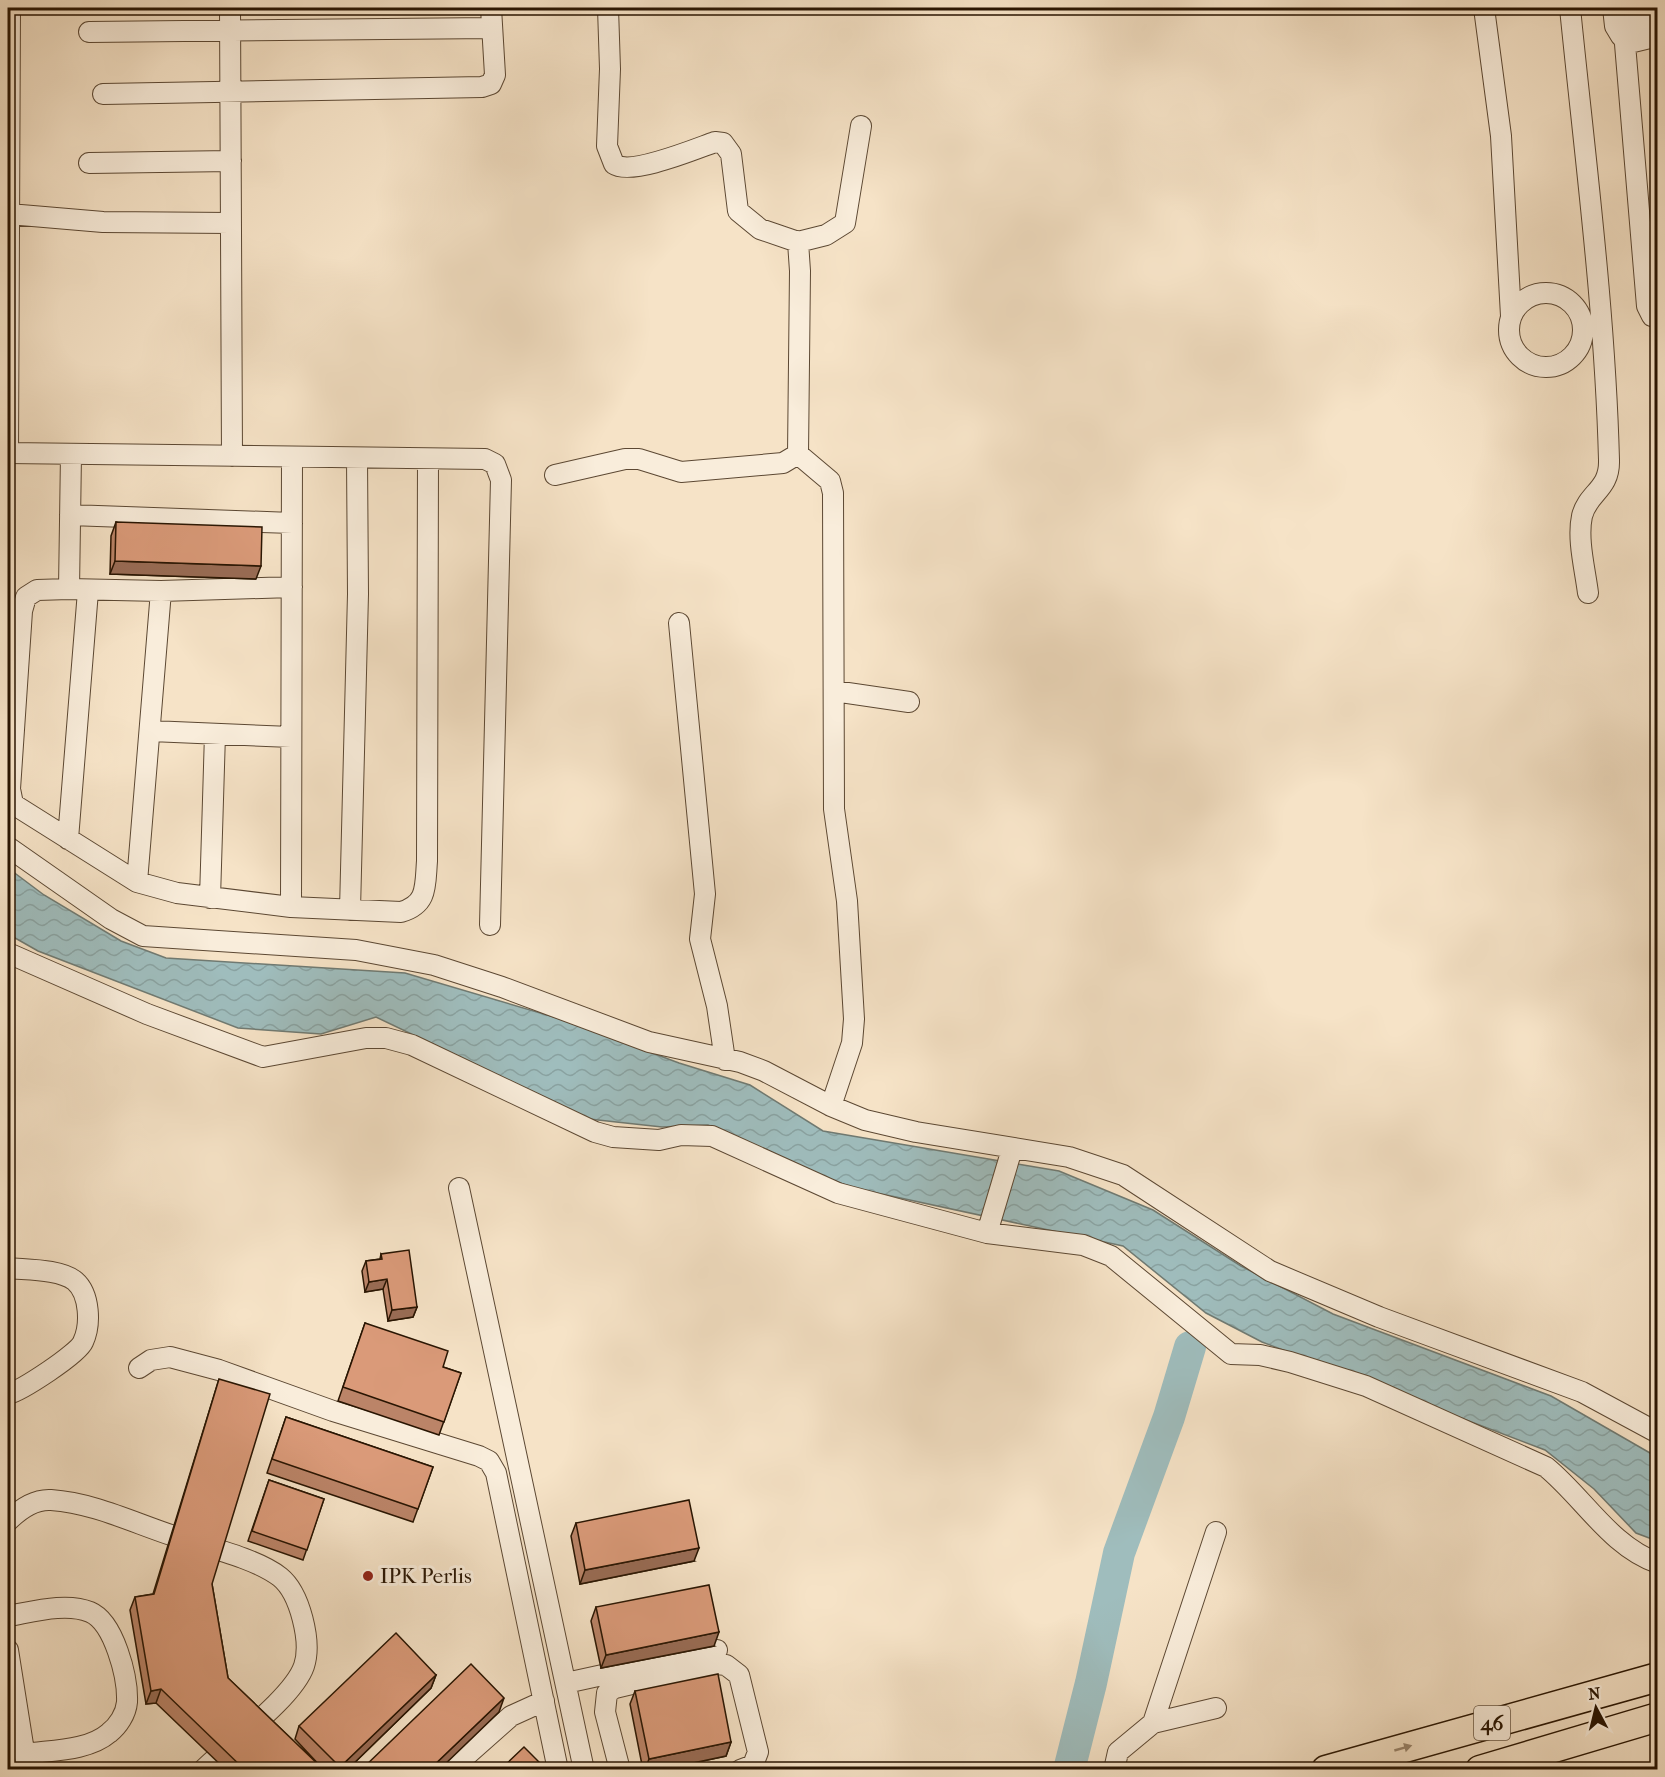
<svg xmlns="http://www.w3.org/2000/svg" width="1665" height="1777" font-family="'IM FELL French Canon',serif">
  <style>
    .water { fill: url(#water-waves); stroke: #707a72; stroke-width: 1.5 }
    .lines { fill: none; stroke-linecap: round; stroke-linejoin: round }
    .river { stroke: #9fbdbd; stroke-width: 32 }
    .minor-casing { stroke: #5c4833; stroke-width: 22 }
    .highway-casing { stroke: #291502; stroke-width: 31 }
    .minor { stroke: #f9eddb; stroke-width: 20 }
    .highway { stroke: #f6e3c7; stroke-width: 28 }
    .wall { fill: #bb8468; stroke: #291502; stroke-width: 1.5 }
    .shaded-wall { fill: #996c55; stroke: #291502; stroke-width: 1.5 }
    .building { fill: #da9a79; stroke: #291502; stroke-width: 1.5 }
    .oneway { fill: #9a866e }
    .poi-dot { fill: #8f2418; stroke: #f9eddb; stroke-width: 2 }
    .labels { text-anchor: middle; stroke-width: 6; stroke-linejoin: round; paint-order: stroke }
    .shield { fill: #f9eddb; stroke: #675643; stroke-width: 1.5 }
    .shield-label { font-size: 20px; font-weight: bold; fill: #291502 }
    .poi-label { font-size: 21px; fill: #291502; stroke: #f9eddb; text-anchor: start }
  </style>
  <defs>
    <pattern id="water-waves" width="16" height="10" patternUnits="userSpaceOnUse" patternTransform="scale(1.5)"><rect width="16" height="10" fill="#9fbdbd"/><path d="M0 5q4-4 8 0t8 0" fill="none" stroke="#89a2a1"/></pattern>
  </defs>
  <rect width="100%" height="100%" fill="#f6e3c7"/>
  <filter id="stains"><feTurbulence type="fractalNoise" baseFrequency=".00333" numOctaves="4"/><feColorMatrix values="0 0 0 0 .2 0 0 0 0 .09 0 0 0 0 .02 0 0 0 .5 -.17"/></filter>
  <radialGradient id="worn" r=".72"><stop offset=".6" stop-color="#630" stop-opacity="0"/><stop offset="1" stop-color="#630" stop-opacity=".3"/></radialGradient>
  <path class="water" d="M8 868 44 895 121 941 166 958 405 973 564 1020 679 1063 750 1085 823 1131 1059 1171 1153 1210 1241 1266 1333 1314 1551 1396 1657 1457V1541L1636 1533 1594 1489 1545 1450 1262 1342 1206 1313 1123 1246 854 1188 772 1158 708 1125 662 1127 589 1119 376 1017 321 1034 238 1028 38 951 8 934Z"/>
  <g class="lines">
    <path class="river" d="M1069 1770 1091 1683 1119 1553 1169 1417 1190 1347"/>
    <defs>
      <path id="minor" d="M230 8 232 456
        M608 8 610 69 607 146 614 164C631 176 695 149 715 142L723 143 731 154 738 211 760 229 798 242 800 271 798 454 830 481 833 493 834 809 847 901 854 1019 852 1043 831 1106
        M1484 8 1501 136 1511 316
        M1570 8C1585 158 1605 309 1609 460 1610 490 1588 492 1582 516 1577 539 1585 569 1588 593
        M1613 8 1615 26 1621 36
        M1615 26 1658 22
        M89 32 492 28
        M1658 36 1625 44 1647 306 1652 316 1658 318
        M103 94 482 87 491 84 495 75 491 8
        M89 163 231 161
        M9 214 103 222 231 223
        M798 242 826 235 845 223 861 126
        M1509 330a37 37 0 1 1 74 0a37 37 0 1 1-74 0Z
        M8 453 485 459 495 464 501 480 490 925
        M8 453 10 8
        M555 475 625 459H639L681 472 783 463 798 454
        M70 515 292 523
        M292 587 161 591 69 589 37 590 26 597 22 611 10 789 13 804 137 882 177 893 291 907 401 912C428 904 425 886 427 861L428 459
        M69 589 71 454
        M679 623 705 894 700 939 717 1006 725 1060
        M834 691 909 702
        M151 731 291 737
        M68 839 88 591
        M8 847 111 919 143 936 356 950 434 965 502 987 649 1042 740 1062 764 1071 831 1106 865 1120 916 1132 1069 1157 1123 1175 1270 1271 1379 1317 1582 1392 1658 1433
        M137 882 161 591
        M210 898 215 734
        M291 907 292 457
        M350 910 358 594 357 458
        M8 953 147 1014 263 1057 366 1038H386L412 1045 595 1132 613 1137 659 1140 681 1135 712 1136 838 1193 987 1233 1083 1245 1111 1256 1231 1354 1260 1355 1290 1362 1366 1386 1546 1467C1583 1497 1611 1547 1658 1563
        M459 1188 584 1770
        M987 1233 1012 1149
        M8 1268C27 1270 60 1269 75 1281 90 1294 91 1325 83 1342 78 1354 21 1391 8 1394
        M139 1368 151 1360 170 1357 219 1370 333 1411 479 1456 489 1461 496 1473 558 1770
        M8 1521C19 1510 35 1499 51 1500 94 1503 134 1523 174 1536 203 1546 256 1558 280 1577 300 1593 312 1642 304 1666 293 1698 229 1744 203 1770
        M8 1616C32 1612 66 1602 90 1612 114 1622 128 1677 127 1702 126 1714 118 1726 109 1733 88 1751 52 1750 25 1754
        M8 1650 27 1770
        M566 1683 717 1650
        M1153 1723 1216 1532
        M450 1770 511 1716 544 1701
        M620 1770 605 1712 607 1693 615 1688 716 1664 726 1665 739 1675 758 1752 753 1765 740 1770
        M1114 1770 1118 1752 1153 1723 1216 1708"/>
      <path id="highway" d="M1326 1770 1658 1677
        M1480 1770 1658 1717"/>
    </defs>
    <use href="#minor" class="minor-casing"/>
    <use href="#highway" class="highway-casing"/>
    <use href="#minor" class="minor"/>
    <use href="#highway" class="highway"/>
  </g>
  <path class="wall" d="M116 522 256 579 110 574 111 536Z
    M381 1254 417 1307 413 1317 388 1321 383 1289 365 1292 362 1271 366 1261 380 1259Z
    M365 1323 443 1367 461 1373 439 1435 338 1401Z
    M219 1379 212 1584 228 1678 324 1770H226L156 1703 146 1704 130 1610 135 1597 153 1594Z
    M286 1417 433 1467 413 1522 267 1473Z
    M269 1480 324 1499 303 1560 248 1541Z
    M576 1523 694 1561 580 1584 571 1536Z
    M596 1607 714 1646 601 1668 591 1621Z
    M436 1675 431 1688 347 1770H324L295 1739 299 1726Z
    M635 1691 731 1742 726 1756 660 1770H643L630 1704Z"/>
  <path class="shaded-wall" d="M115 561 261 566 256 579 110 574Z
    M387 1279 383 1289 365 1292 369 1282Z
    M417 1307 413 1317 388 1321 392 1310Z
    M699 1548 694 1561 580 1584 585 1570Z
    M719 1632 714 1646 601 1668 606 1655Z
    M436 1675 431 1688 347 1770H339L340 1767Z
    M161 1689 156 1703 146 1704 151 1691Z
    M504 1698 499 1712 439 1770H429Z
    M731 1742 726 1756 660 1770H645L649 1759Z"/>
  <path class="building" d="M116 522 262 527 261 566 115 561Z
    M409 1250 417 1307 392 1310 387 1279 369 1282 366 1261 382 1259 381 1254Z
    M365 1323 448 1351 443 1367 461 1373 444 1422 343 1387Z
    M219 1379 270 1394 212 1584 228 1678 324 1770H245L161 1689 151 1691 135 1597 154 1594Z
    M286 1417 433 1467 418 1509 272 1459Z
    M269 1480 324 1499 307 1550 252 1531Z
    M689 1500 699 1548 585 1570 576 1523Z
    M709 1585 719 1632 606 1655 596 1607Z
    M396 1633 436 1675 340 1767 299 1726Z
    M471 1664 504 1698 429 1770H361Z
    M718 1674 731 1742 649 1759 635 1691Z
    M524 1747 544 1767 542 1770H500Z"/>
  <defs><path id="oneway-solid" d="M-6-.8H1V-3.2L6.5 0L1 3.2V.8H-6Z" transform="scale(1.5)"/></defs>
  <use class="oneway" href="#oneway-solid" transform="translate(1403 1748) rotate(-16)"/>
  <circle class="poi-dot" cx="368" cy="1576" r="6"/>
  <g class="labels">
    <rect class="shield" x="1474" y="1706" width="36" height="34" rx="4.5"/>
    <g class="shield-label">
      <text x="1492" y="1730">46</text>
    </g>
    <g class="poi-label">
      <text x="380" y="1583">IPK Perlis</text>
    </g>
  </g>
  <rect width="1665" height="1777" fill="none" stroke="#f6e3c7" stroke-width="30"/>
  <rect x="9" y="9" width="1647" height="1759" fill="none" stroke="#291502" stroke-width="3"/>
  <rect x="15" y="15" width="1635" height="1747" fill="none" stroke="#291502" stroke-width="1.5"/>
  <g transform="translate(1596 1708) rotate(353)" stroke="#f9eddb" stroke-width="4.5" paint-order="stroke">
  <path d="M0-4.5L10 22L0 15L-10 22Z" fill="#291502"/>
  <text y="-9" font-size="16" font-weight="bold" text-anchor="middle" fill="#291502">N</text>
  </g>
  <rect width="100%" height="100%" filter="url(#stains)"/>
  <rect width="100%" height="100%" fill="url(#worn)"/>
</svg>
